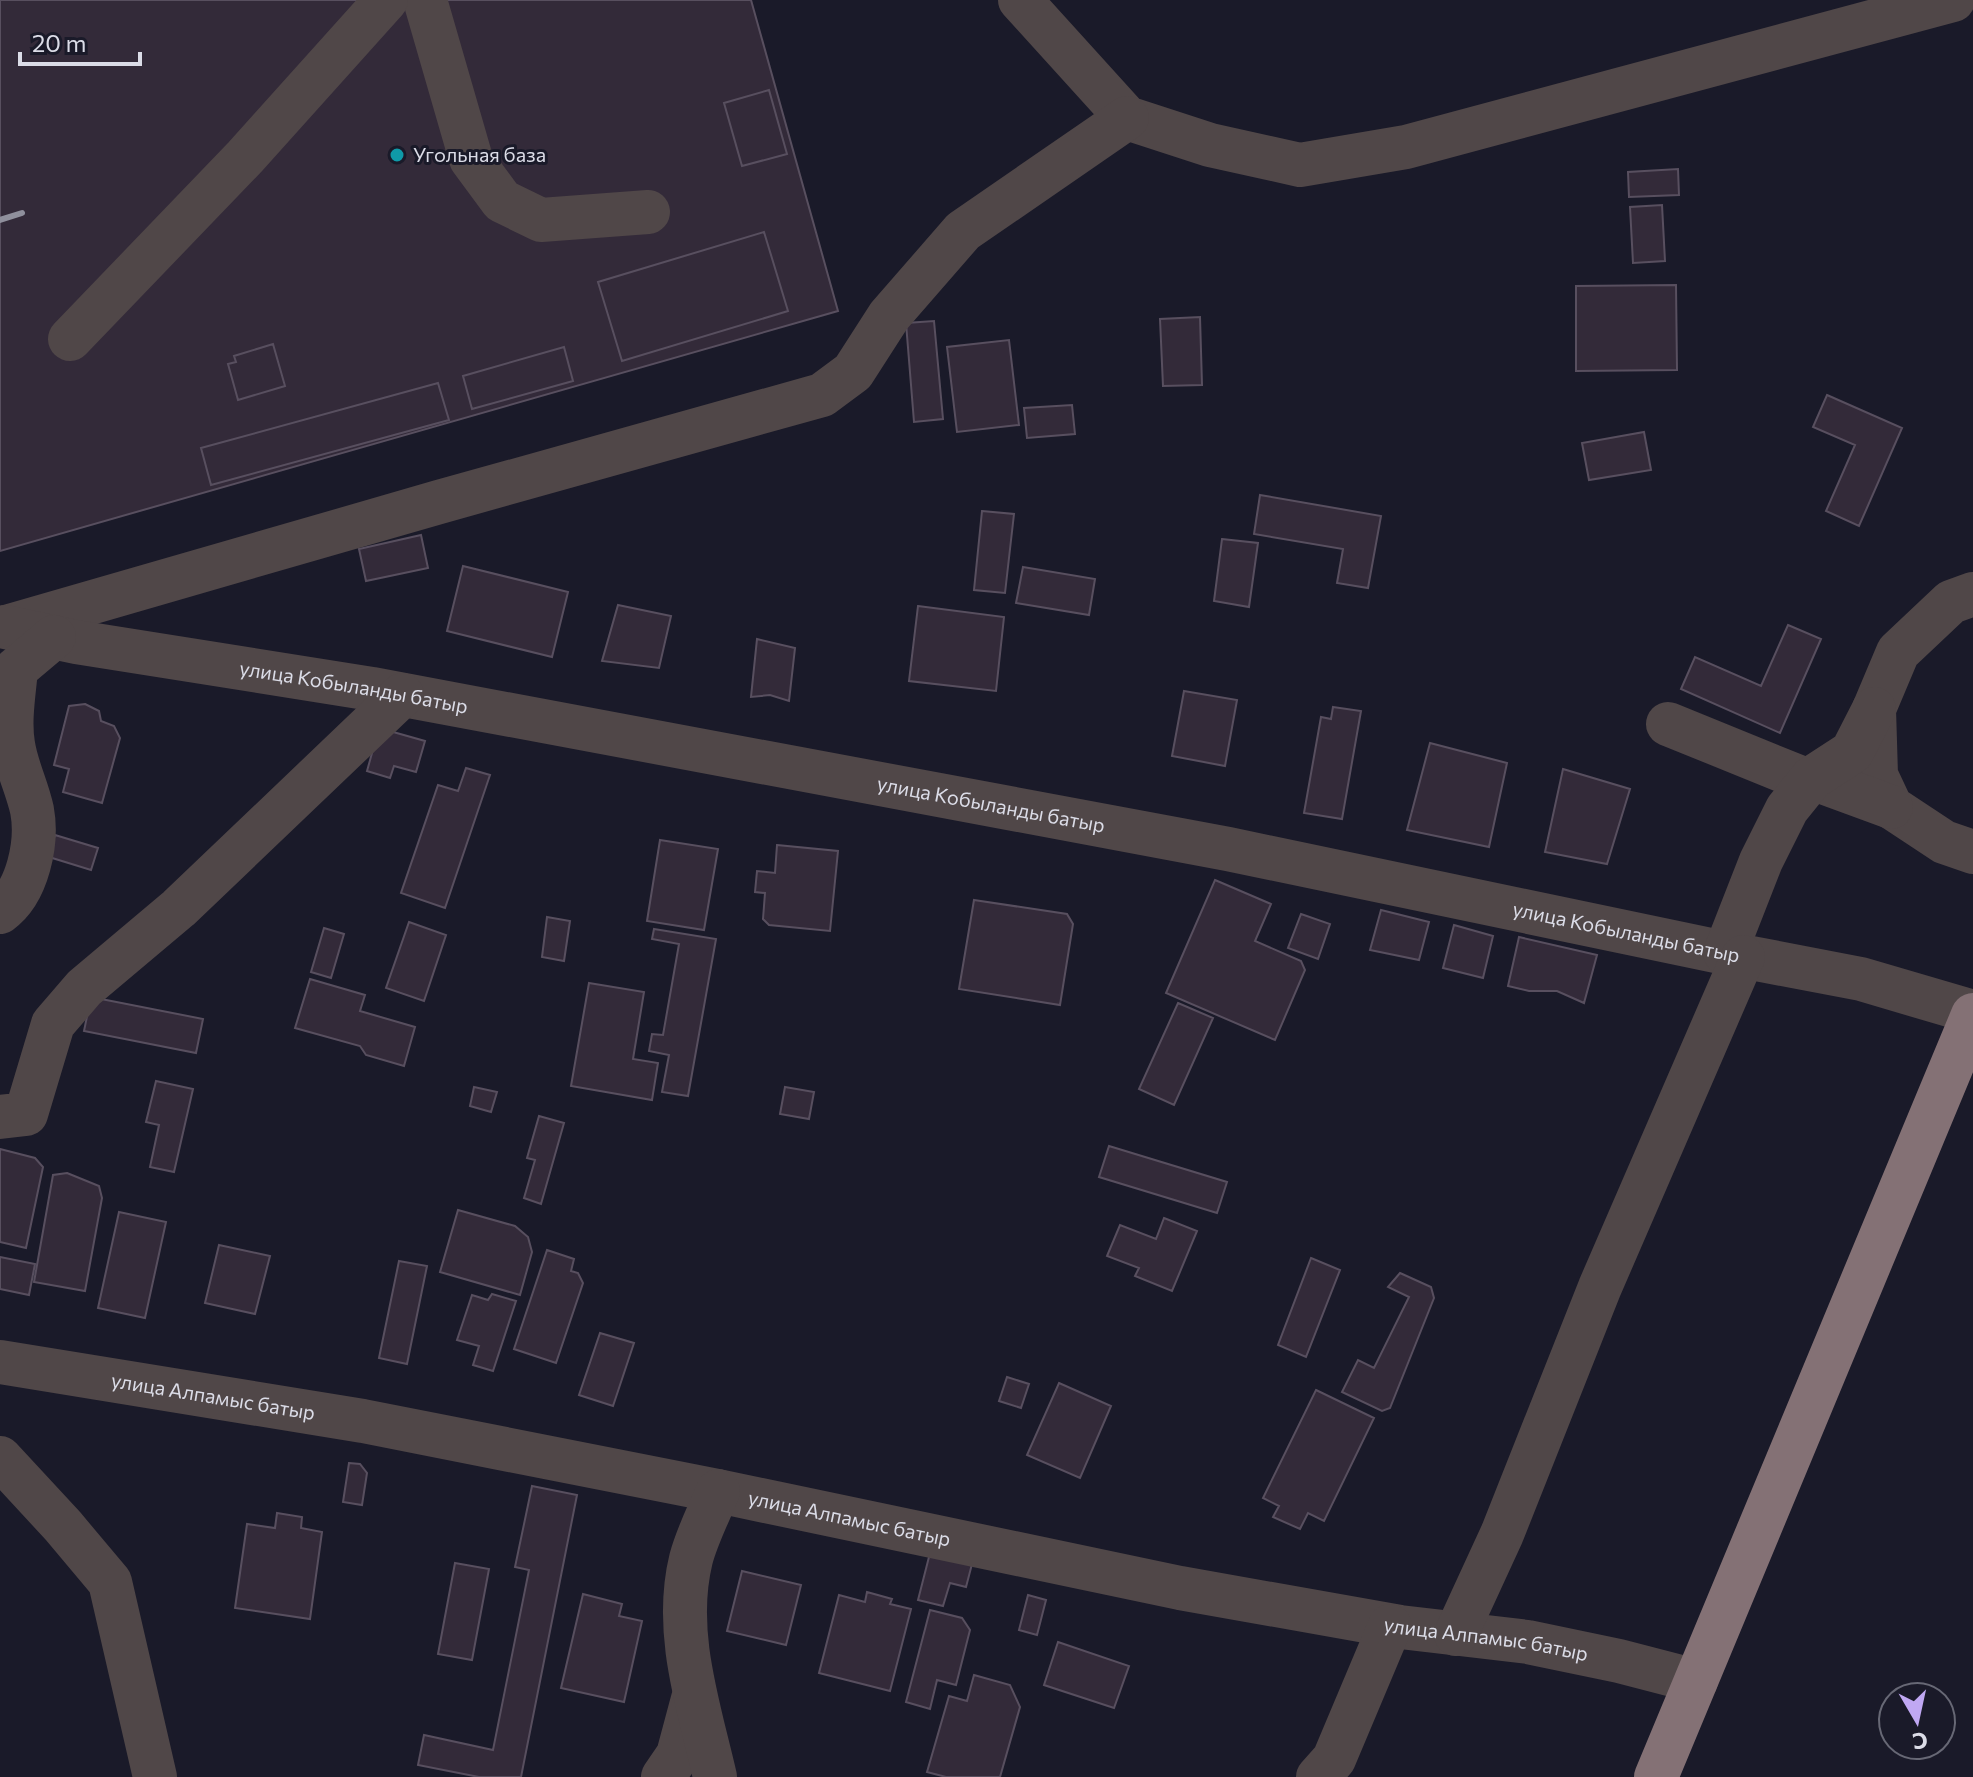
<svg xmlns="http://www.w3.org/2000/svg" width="1973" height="1777" font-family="Commissioner,sans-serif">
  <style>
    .building { fill: #332a39; stroke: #584f5f; stroke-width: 2 }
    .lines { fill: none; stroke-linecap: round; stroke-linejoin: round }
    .minor { stroke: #504748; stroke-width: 44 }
    .major { stroke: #847175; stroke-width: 44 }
    .rail { stroke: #8f8f9c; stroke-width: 6 }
    .culture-dot { fill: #0f9aa8; stroke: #1a1a29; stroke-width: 3 }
    .labels { text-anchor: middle; stroke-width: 6; stroke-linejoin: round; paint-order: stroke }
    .poi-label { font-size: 20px; fill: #dbdce7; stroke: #1a1a29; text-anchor: start }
    .street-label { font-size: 20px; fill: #dbdce7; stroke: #1a1a29 }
  </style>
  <rect width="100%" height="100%" fill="#1a1a29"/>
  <path class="building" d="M0 0H751L838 311 0 551Z
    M769 90 787 154 742 166 724 103Z
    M1678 169 1679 195 1629 197 1628 172Z
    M1662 205 1665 261 1633 263 1630 207Z
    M764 232 788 311 622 361 598 282Z
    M1676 285 1677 370 1576 371V286Z
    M1200 317 1202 385 1163 386 1160 319Z
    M934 321 943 419 914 422 906 323Z
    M1009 340 1019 425 957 432 947 347Z
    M273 344 285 386 238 400 228 364 236 362 234 356Z
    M564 347 573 381 472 409 463 376Z
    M438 383 449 420 211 485 201 448Z
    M1827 395 1902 428 1859 526 1826 511 1855 445 1813 427Z
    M1072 405 1075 434 1027 438 1024 408Z
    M1644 432 1651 470 1589 480 1582 443Z
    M1260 495 1381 516 1368 588 1337 583 1343 549 1254 534Z
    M982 511 1014 514 1005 593 974 590Z
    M421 535 428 568 366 581 359 549Z
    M1222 539 1258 543 1249 607 1214 601Z
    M463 566 568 592 552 657 447 631Z
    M1023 567 1095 579 1089 615 1016 603Z
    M618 605 671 616 659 668 602 661Z
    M918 606 1004 617 996 691 909 681Z
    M1788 625 1821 639 1780 733 1681 689 1695 657 1761 686Z
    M757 639 795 648 789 701 770 695 751 697Z
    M1184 691 1237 700 1225 766 1172 756Z
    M85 704 99 711 101 721 114 726 120 738 102 803 63 792 69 769 54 765 69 706Z
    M1333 707 1361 711 1342 819 1304 813 1321 717 1331 719Z
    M379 728 425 741 416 772 394 766 390 778 367 771Z
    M1430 743 1507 763 1489 847 1407 830Z
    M466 768 490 775 445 908 401 893 438 785 458 791Z
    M1563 769 1630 789 1607 864 1545 852Z
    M55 835 98 848 91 870 49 857Z
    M660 840 718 849 704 930 647 921Z
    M777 845 838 851 830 931 769 925 763 919 765 893 755 892 757 871 775 873Z
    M1215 880 1271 904 1255 941 1301 961 1305 970 1275 1040 1166 993Z
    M974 900 1067 914 1073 924 1060 1005 959 989Z
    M1381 910 1429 922 1419 960 1370 950Z
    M1301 914 1330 924 1318 959 1288 948Z
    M547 917 570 921 564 961 542 957Z
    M409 922 446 935 424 1001 386 988Z
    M1454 925 1493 936 1483 978 1443 968Z
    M324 928 344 934 331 978 311 972Z
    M654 929 716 939 688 1096 662 1092 669 1055 649 1051 652 1034 663 1035 679 944 652 939Z
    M1519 937 1597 955 1584 1003 1557 991H1529L1508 986Z
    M310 979 365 995 360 1011 415 1027 404 1066 366 1055 360 1046 295 1028Z
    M589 983 644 992 633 1059 658 1063 652 1100 571 1086Z
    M91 997 203 1019 196 1053 84 1031Z
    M1178 1003 1213 1018 1174 1105 1139 1089Z
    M156 1081 193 1089 174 1172 150 1167 159 1125 146 1122Z
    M474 1087 497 1092 491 1112 470 1106Z
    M785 1087 814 1092 809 1119 780 1114Z
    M539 1116 564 1123 541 1204 524 1198 535 1160 527 1158Z
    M1109 1146 1227 1182 1217 1213 1099 1177Z
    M0 1149 35 1158 43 1167 26 1248 0 1242Z
    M67 1173 99 1186 102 1198 85 1291 34 1282 53 1175Z
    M458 1210 515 1226 528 1237 532 1252 520 1295 440 1272Z
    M119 1212 166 1222 145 1318 98 1308Z
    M1164 1218 1197 1231 1172 1291 1135 1276 1139 1268 1107 1256 1120 1225 1156 1239Z
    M219 1245 270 1256 255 1314 205 1303Z
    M547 1250 574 1259 571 1271 578 1273 583 1283 556 1363 514 1349Z
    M0 1257 35 1264 29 1295 0 1289Z
    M1311 1258 1340 1270 1306 1357 1278 1345Z
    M399 1261 427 1266 407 1364 379 1358Z
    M1400 1273 1431 1287 1434 1298 1390 1408 1382 1411 1342 1392 1358 1360 1374 1368 1409 1297 1388 1287Z
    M492 1294 516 1301 493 1371 473 1365 479 1346 457 1340 472 1295 488 1300Z
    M600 1333 634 1343 613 1406 579 1395Z
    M1007 1377 1029 1384 1021 1408 999 1401Z
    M1059 1383 1111 1406 1080 1478 1027 1455Z
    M1316 1390 1374 1418 1324 1521 1308 1513 1300 1529 1273 1517 1279 1506 1263 1498Z
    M349 1463 360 1464 367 1473 362 1505 343 1502Z
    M532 1486 577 1495 521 1777H479L418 1765 424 1735 493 1750 529 1570 515 1567Z
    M277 1513 302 1517 301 1528 322 1532 310 1619 235 1608 247 1524 275 1528Z
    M930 1553 972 1564 966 1587 950 1583 943 1606 918 1600Z
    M455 1563 489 1569 472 1660 438 1654Z
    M742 1571 801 1585 786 1645 727 1631Z
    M867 1592 892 1599 890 1604 911 1609 890 1691 819 1673 839 1595 865 1602Z
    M583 1594 622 1604 619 1616 642 1621 624 1702 561 1688Z
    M1028 1595 1046 1600 1037 1635 1019 1630Z
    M930 1610 962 1618 970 1630 956 1685 937 1680 930 1709 906 1702Z
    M1058 1642 1129 1666 1114 1708 1044 1685Z
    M974 1675 1010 1685 1020 1707 1000 1777H946L927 1772 949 1696 967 1701Z"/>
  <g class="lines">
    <g class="minor">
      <path d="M425 0 471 159 502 201 541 220 648 212"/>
      <path d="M1020 0 1127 118 1210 145 1300 165 1406 147 1953 0"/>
      <path d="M70 339 245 157 386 0"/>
      <path d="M1973 594 1951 602 1898 652 1874 709 1876 775 1891 807 1944 842 1973 852"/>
      <path d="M10 626 439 502 822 395 853 372 889 316 963 231 1127 118"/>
      <path id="s1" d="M5 627 76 642 372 689 1228 849 1725 953 1861 979 1973 1012"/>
      <path d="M1668 724 1801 778H1812L1891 807"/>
      <path d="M0 912C28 892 38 842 32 810 27 787 16 766 13 744 9 720 14 693 16 669L54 637"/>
      <path d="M1725 953 1761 861 1787 809 1812 778 1852 752 1874 709"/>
      <path d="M0 1117 26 1114 53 1024 84 988 179 908 402 695"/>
      <path id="s2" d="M0 1362 363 1421 718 1491 1180 1588 1400 1627 1528 1642 1619 1661 1696 1681"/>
      <path d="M0 1458 63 1526 110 1582 155 1777"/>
      <path d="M1456 1634 1502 1534 1600 1287 1743 957"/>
      <path d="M663 1777 678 1755 693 1699"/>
      <path d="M715 1777C699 1707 673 1632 691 1559 697 1536 709 1513 718 1491"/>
      <path d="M1318 1777 1334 1759 1390 1626"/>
    </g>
    <path class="major" d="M1656 1777 1973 1015"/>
    <path class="rail" d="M0 220 22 213"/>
  </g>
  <circle class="culture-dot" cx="397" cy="155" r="8"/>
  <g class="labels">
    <g class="poi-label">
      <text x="413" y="162">Угольная база</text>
    </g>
    <g class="street-label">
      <text dy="7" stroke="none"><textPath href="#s1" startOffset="354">улица Кобыланды батыр</textPath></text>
      <text dy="7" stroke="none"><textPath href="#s1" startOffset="1002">улица Кобыланды батыр</textPath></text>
      <text dy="7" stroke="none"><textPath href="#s1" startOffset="1650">улица Кобыланды батыр</textPath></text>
      <text dy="7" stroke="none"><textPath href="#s2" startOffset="216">улица Алпамыс батыр</textPath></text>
      <text dy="7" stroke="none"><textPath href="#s2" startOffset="864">улица Алпамыс батыр</textPath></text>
      <text dy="7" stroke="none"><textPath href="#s2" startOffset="1512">улица Алпамыс батыр</textPath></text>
    </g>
  </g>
  <g transform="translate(1917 1721) rotate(171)"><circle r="38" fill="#1a1a29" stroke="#676875" stroke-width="2"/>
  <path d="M0-6L14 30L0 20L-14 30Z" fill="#c0a8f3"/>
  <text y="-12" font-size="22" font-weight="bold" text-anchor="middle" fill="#dbdce7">С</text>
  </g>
  <path d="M20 52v12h120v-12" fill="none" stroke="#dbdce7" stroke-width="4"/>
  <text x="32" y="52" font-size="24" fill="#dbdce7" stroke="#1a1a29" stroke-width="6" paint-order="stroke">20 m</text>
</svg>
